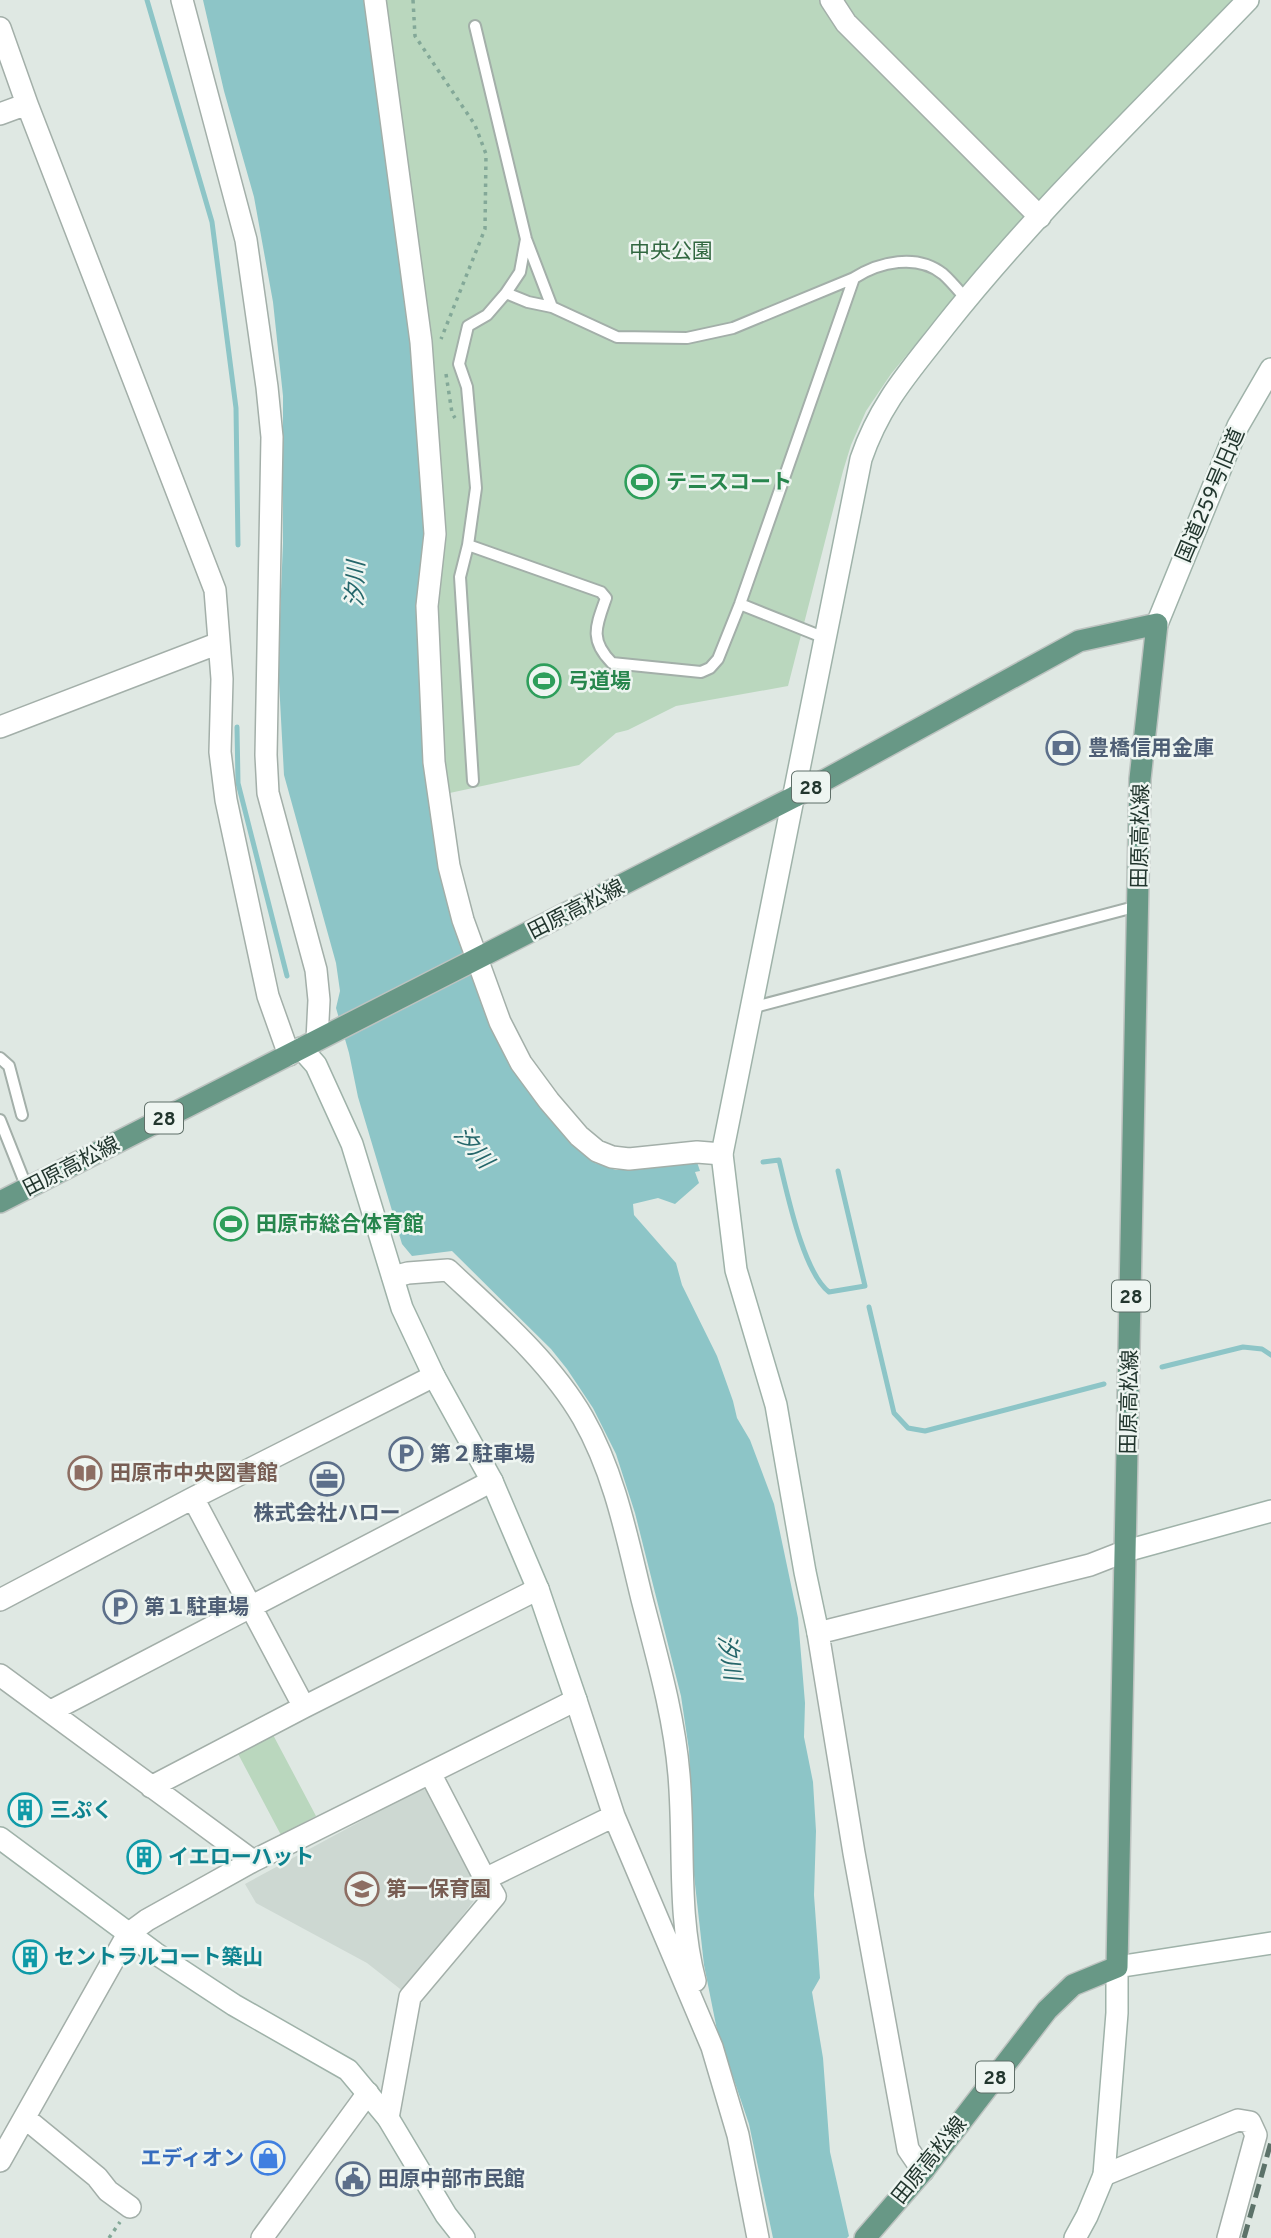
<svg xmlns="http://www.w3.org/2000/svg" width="1271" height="2238" font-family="Overpass,'Noto Sans JP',sans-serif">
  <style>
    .built { fill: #cdd8d2 }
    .green { fill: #bad7be }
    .water { fill: #8dc5c7 }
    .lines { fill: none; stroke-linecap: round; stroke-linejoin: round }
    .stream { stroke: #8dc5c7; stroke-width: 5 }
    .lane-casing { stroke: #a3afa9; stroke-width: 14 }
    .street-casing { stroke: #a3afa9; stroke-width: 24 }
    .secondary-casing { stroke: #9fb2a9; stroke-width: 24 }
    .primary-casing { stroke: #bdc3c0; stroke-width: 24 }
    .path { stroke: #83a898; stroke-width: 3.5; stroke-dasharray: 3.5 5; stroke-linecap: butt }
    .lane { stroke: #fff; stroke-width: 10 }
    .street { stroke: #fff; stroke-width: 21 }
    .secondary { stroke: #fff; stroke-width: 21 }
    .primary { stroke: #689886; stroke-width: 21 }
    .rail { stroke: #5c7269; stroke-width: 5; stroke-dasharray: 14 7; stroke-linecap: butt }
    .labels { text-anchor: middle; stroke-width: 5; stroke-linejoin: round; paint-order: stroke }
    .shield { fill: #eef5f1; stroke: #5f6f68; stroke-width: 2 }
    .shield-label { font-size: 19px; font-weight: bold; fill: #22362e }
    .park-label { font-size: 21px; fill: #316740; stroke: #eef5f1 }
    .leisure-label { font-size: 21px; font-weight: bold; fill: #27864d; stroke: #eef5f1; text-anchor: start }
    .street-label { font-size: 21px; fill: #22362e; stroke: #eef5f1 }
    .service-label { font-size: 21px; font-weight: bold; fill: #4e5e75; stroke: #eef5f1; text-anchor: start }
    .education-label { font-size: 21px; font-weight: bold; fill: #785e54; stroke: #eef5f1; text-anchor: start }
    .culture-label { font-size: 21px; font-weight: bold; fill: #0d838f; stroke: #eef5f1; text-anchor: start }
    .shop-label { font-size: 21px; font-weight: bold; fill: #366cbe; stroke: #eef5f1; text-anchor: end }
    .water-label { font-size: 23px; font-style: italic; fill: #24666a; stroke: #eef5f1 }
  </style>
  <rect width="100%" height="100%" fill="#dfe8e3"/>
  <path class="built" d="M422 1788 430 1792 479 1894 404 1992 367 1963 256 1903 245 1884Z"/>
  <path class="green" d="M383 0H1239L971 277 891 374 866 411 851 445 843 471 788 686 676 706 628 730 616 733 579 765 445 794Z
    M271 1731 316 1816 281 1835 236 1750Z"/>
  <path class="water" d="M203 0H367L416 341 452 906 568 1138 595 1163 616 1170 697 1162 700 1171 695 1172 699 1183 675 1204 658 1198 633 1204 634 1215 676 1263 682 1285 717 1356 733 1401 737 1418 750 1440 774 1504 798 1618 805 1703 804 1737 813 1782 816 1831 814 1895 820 1978 812 1992 823 2058 830 2152 849 2236 847 2238H773L749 2124 717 2030 704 1965 694 1875 689 1750 681 1696 635 1513 616 1454 593 1408 567 1369 551 1349 452 1251 412 1256 402 1244 358 1097 349 1053 336 1008 340 991 336 963 284 775 278 663 283 543V396L273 302 254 197 224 91Z"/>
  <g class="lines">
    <path class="stream" d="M147 0 212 222 236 408 238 545
      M237 727 238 783 287 976
      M763 1162 779 1160C787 1192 803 1272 829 1292L865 1286 838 1171
      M869 1307 894 1413 908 1428 925 1431 1104 1384
      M1162 1367 1243 1347 1262 1349 1271 1355"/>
    <defs>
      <path id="lane" d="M475 26 526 239 552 307 617 337 687 338 733 328 854 278
        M506 293 520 272 526 239
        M468 545 601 592 606 598C596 626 589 640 612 663L701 672 710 668 718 659 740 604 854 278C879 262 917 253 943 274 951 281 959 291 966 299
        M740 604 825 638
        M473 781 460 577 468 545 476 488 467 387 459 364 468 326 487 315 506 293 528 302 552 307
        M751 1008 1138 906
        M0 1058 9 1066 22 1115
        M0 1120 27 1188"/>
      <path id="street" d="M182 0 246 240 267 387 272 437 266 755 268 793 316 970 319 1000 317 1040
        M375 0 421 342 435 534 427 606 434 762 449 866 463 920 500 1022 521 1063 549 1101 579 1136 597 1151 612 1157 629 1159 697 1152 722 1154
        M831 0 846 23 1040 217
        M0 28 27 104 215 590 222 679 220 752 226 800 268 996 289 1055
        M0 114 27 104
        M0 727 219 643
        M393 1277 408 1273 448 1270C496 1315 550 1361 583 1418 615 1474 627 1538 642 1599 657 1657 674 1715 679 1775 685 1845 677 1913 695 1981
        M193 1498 304 1707
        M0 1600 193 1498 434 1376
        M0 1675 253 1861
        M51 1711 492 1481
        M430 1773 485 1879
        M151 1787 304 1707 538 1589
        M25 2118 97 2177 108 2191 130 2207
        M388 2118 410 1997 495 1896 485 1879 614 1816
        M0 2161 128 1934 147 1920 253 1861 576 1700 614 1816 712 2047 738 2135 758 2238
        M923 2171 908 2149 854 1853 818 1633 1090 1565 1126 1551
        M1104 2175 1238 2120 1250 2122 1256 2135 1228 2238
        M262 2238 368 2093"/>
      <path id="secondary" d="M1157 624 1238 426 1271 369
        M301 1048 316 1065 352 1144 402 1308 434 1376 492 1481 538 1589 576 1700
        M1126 1551 1271 1511
        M818 1633 805 1572 776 1405 736 1270 722 1154 861 459C880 403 910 371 945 326 1037 210 1146 106 1248 0
        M0 1838 155 1953 234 2005 348 2070 388 2118 446 2215 464 2238
        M1075 2238 1087 2216 1104 2175 1117 2013V1967L1271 1943"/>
      <path id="primary" d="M0 1202 794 797 1079 641 1157 624 1140 779 1117 1967 1073 1985 1047 2010 923 2171 865 2238"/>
    </defs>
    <use href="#lane" class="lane-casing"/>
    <use href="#street" class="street-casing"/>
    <use href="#secondary" class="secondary-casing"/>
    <use href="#primary" class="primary-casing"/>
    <path class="path" d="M413 0 415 36 475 125 486 154 485 229 441 339
      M446 374 452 413 455 418
      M109 2238 120 2222"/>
    <use href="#lane" class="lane"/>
    <use href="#street" class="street"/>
    <use href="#secondary" class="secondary"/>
    <use href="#primary" class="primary"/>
    <path class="rail" d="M1244 2238 1271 2142"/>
  </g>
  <defs>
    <symbol id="stadium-ring" viewBox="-11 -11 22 22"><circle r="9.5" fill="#eef5f1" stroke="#2e9e5b" stroke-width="1.5"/><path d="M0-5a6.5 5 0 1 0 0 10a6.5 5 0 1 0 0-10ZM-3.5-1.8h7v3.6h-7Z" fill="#2e9e5b"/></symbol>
    <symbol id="bank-ring" viewBox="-11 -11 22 22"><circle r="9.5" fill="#eef5f1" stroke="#5c6f8a" stroke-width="1.5"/><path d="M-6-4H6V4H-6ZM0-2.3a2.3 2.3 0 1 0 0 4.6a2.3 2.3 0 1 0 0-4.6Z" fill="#5c6f8a"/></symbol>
    <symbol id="parking-ring" viewBox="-11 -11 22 22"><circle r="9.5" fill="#eef5f1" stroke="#5c6f8a" stroke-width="1.5"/><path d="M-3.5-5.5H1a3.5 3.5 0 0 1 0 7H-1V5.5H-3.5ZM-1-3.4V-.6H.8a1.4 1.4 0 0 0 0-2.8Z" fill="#5c6f8a"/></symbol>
    <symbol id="library-ring" viewBox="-11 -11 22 22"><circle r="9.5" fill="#eef5f1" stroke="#8d6e63" stroke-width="1.5"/><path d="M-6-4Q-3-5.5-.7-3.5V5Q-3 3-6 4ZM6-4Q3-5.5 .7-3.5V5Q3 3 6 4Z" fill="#8d6e63"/></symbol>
    <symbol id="office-ring" viewBox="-11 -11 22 22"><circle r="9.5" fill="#eef5f1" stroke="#5c6f8a" stroke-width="1.5"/><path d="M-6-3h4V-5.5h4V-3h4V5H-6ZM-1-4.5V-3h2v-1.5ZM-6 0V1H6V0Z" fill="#5c6f8a"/></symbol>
    <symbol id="building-ring" viewBox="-11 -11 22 22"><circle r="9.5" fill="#eef5f1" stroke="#0f9aa8" stroke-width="1.5"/><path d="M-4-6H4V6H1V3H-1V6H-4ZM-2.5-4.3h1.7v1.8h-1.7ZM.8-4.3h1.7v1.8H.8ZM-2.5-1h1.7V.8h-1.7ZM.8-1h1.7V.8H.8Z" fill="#0f9aa8"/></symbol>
    <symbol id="school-ring" viewBox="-11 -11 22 22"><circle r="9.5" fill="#eef5f1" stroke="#8d6e63" stroke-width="1.5"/><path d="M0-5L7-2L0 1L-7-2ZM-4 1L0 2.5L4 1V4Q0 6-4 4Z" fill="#8d6e63"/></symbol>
    <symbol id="shop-ring" viewBox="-11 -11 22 22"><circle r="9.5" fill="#eef5f1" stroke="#3f7fe0" stroke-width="1.5"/><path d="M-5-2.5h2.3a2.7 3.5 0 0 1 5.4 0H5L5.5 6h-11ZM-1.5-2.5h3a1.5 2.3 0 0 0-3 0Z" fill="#3f7fe0"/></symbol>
    <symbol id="civic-ring" viewBox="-11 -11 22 22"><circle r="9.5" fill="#eef5f1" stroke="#5c6f8a" stroke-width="1.5"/><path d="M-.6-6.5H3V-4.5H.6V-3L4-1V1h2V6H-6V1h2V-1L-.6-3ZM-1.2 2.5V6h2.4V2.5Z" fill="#5c6f8a"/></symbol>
  </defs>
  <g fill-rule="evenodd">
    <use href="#stadium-ring" x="623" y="463" width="38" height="38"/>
    <use href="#stadium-ring" x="525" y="662" width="38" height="38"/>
    <use href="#bank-ring" x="1044" y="729" width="38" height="38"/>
    <use href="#stadium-ring" x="212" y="1205" width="38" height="38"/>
    <use href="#parking-ring" x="387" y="1435" width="38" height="38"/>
    <use href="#library-ring" x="66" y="1454" width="38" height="38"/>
    <use href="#office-ring" x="308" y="1460" width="38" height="38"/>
    <use href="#parking-ring" x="101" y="1588" width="38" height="38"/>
    <use href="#building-ring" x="6" y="1791" width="38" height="38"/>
    <use href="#building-ring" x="125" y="1838" width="38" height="38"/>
    <use href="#school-ring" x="343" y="1870" width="38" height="38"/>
    <use href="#building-ring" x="11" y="1938" width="38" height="38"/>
    <use href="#shop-ring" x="249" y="2139" width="38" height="38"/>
    <use href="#civic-ring" x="334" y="2160" width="38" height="38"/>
  </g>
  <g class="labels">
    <g class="shield">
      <rect x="792" y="771.5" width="38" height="31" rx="5"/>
      <rect x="145" y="1102.5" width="38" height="31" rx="5"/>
      <rect x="1112" y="1280.5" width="38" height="31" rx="5"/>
      <rect x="976" y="2061.5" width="38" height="31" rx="5"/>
    </g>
    <g class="shield-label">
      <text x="811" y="794">28</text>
      <text x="164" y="1125">28</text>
      <text x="1131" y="1303">28</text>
      <text x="995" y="2084">28</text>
    </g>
    <g class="park-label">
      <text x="671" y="258">中央公園</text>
    </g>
    <g class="leisure-label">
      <text x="666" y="489">テニスコート</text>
      <text x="568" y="688">弓道場</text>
      <text x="256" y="1231">田原市総合体育館</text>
    </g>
    <g class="street-label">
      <text transform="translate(1210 495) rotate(-67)" y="7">国道259号旧道</text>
      <text transform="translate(1140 836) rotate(-89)" y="7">田原高松線</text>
      <text transform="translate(576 909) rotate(-27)" y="7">田原高松線</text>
      <text transform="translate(71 1166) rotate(-27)" y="7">田原高松線</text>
      <text transform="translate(1129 1402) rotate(-89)" y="7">田原高松線</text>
      <text transform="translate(929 2160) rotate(-51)" y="7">田原高松線</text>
    </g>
    <g class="service-label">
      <text x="1088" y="755">豊橋信用金庫</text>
      <text x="430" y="1461">第２駐車場</text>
      <text x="327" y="1520" text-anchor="middle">株式会社ハロー</text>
      <text x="144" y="1614">第１駐車場</text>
      <text x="378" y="2186">田原中部市民館</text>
    </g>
    <g class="education-label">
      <text x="110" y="1480">田原市中央図書館</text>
      <text x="386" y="1896">第一保育園</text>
    </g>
    <g class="culture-label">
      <text x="50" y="1817">三ぷく</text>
      <text x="168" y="1864">イエローハット</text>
      <text x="54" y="1964">セントラルコート築山</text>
    </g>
    <g class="shop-label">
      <text x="244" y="2165">エディオン</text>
    </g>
    <g class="water-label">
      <text transform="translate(355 584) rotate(-88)" y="8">汐川</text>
      <text transform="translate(474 1147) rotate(50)" y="8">汐川</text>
      <text transform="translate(730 1657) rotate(81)" y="8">汐川</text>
    </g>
  </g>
</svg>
